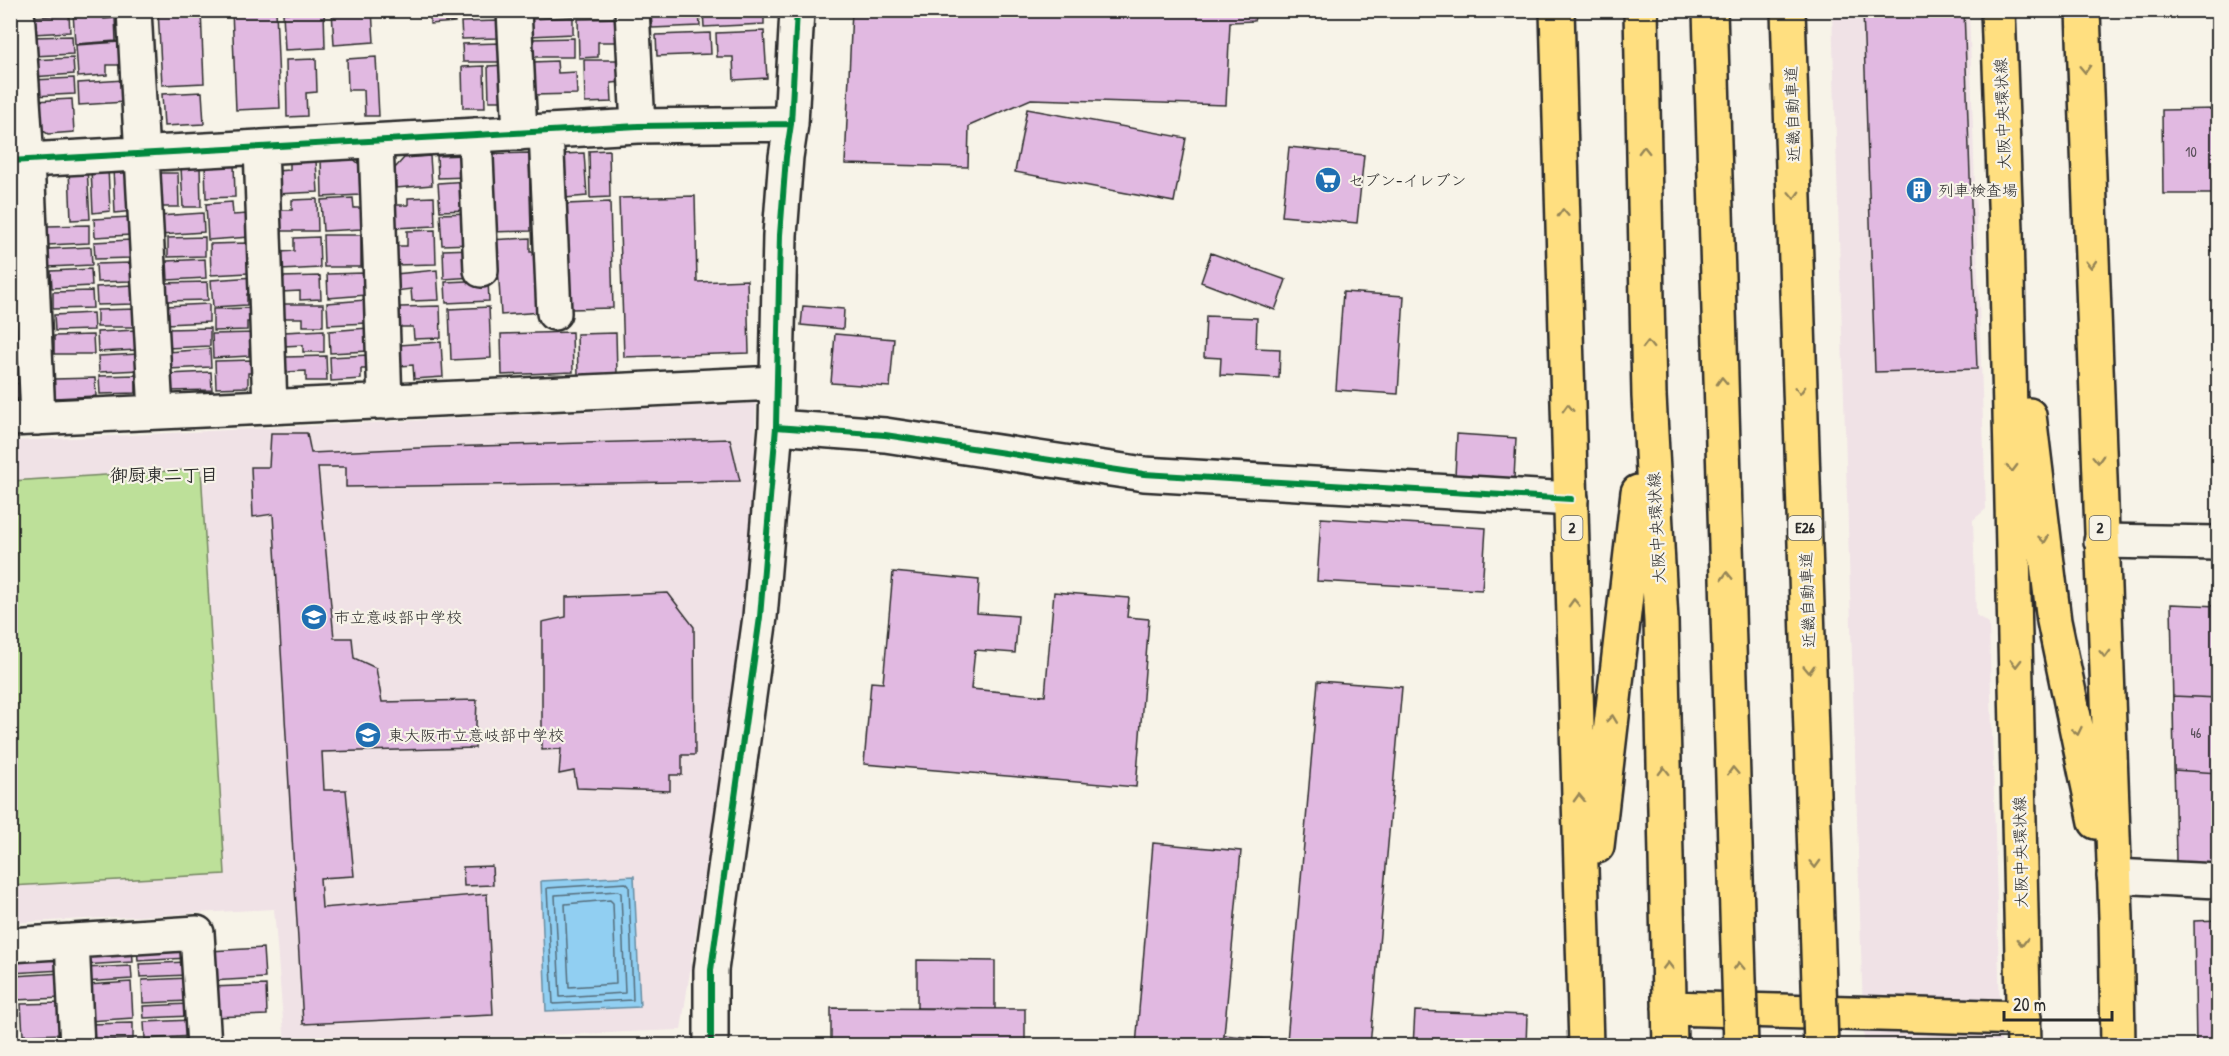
<svg xmlns="http://www.w3.org/2000/svg" width="2229" height="1056" font-family="'Patrick Hand','Klee One',sans-serif">
  <style>
    .built { fill: #f0e2e6 }
    .green { fill: #bde099; stroke: #748662; stroke-width: 1.5 }
    .water { fill: #91cff2; stroke: #688da2; stroke-width: 1.5 }
    .lines { fill: none; stroke-linecap: round; stroke-linejoin: round }
    .shore { stroke: #546d7b; stroke-width: 1.5 }
    .building { fill: #e1b9e1; stroke: #2b2b2b; stroke-width: 1.5 }
    .minor-casing { stroke: #2b2b2b; stroke-width: 38 }
    .major-casing { stroke: #2b2b2b; stroke-width: 38 }
    .minor { stroke: #f7f3e8; stroke-width: 33 }
    .major { stroke: #ffdf80; stroke-width: 33 }
    .highway-bridge-casing { stroke: #2b2b2b; stroke-width: 38; stroke-linecap: butt }
    .highway-bridge { stroke: #ffdf80; stroke-width: 33 }
    .cycleway-casing { stroke: #f7f3e8; stroke-width: 10 }
    .cycleway { stroke: #00873e; stroke-width: 6 }
    .oneway { stroke: #958556 }
    .labels { text-anchor: middle; stroke-width: 4.5; stroke-linejoin: round; paint-order: stroke }
    .number-label { font-size: 14px; fill: #584e58 }
    .shield { fill: #f7f3e8; stroke: #686764; stroke-width: 1.5 }
    .shield-label { font-size: 15px; font-weight: bold; fill: #2b2b2b }
    .street-label { font-size: 16px; fill: #2b2b2b; stroke: #f7f3e8 }
    .poi-label { font-size: 16px; fill: #2b2b2b; stroke: #f7f3e8; text-anchor: start }
    .neighbourhood-label { font-size: 18px; font-weight: bold; fill: #2b2b2b; stroke: #f7f3e8 }
  </style>
  <rect width="100%" height="100%" fill="#f7f3e8"/>
  <filter id="ink" filterUnits="userSpaceOnUse"><feTurbulence type="fractalNoise" baseFrequency=".0167" numOctaves="2"/><feDisplacementMap in="SourceGraphic" scale="12" xChannelSelector="R" yChannelSelector="G"/><feConvolveMatrix kernelMatrix="1 2 1 2 8 2 1 2 1" color-interpolation-filters="sRGB"/></filter>
  <g filter="url(#ink)">
    <path class="built" d="M1832 11H1969L1986 509 1973 520 1976 615 1989 623 2001 1045H1864Z
      M756 403 753 561 681 1030 285 1045 274 909 11 923V441Z"/>
    <path class="green" d="M201 469 225 874 11 886V481Z"/>
    <path class="water" d="M634 876 640 1007 546 1011 541 881Z"/>
    <g class="lines">
      <path class="shore" d="M626 883 629 886 633 1000 553 1004 547 888Z
        M618 891 621 893 625 993 560 997 555 895Z
        M610 900 613 903 616 984 569 987 565 904Z"/>
    </g>
    <path class="building" d="M158 10H201L204 83 162 85Z
      M232 10H276L280 108 236 110Z
      M332 10H372L374 42 334 45Z
      M430 10H454L455 22 430 24Z
      M461 10H495L496 17 461 18Z
      M532 10H573V14L532 15Z
      M651 10H699L700 26 652 28Z
      M703 10H764V24L704 27Z
      M852 10H1257L1254 21 1230 22 1226 105 1031 99 969 126 968 167 845 164Z
      M1863 10H1964L1977 369 1875 372Z
      M104 11V19L115 18 116 41 75 44 73 12Z
      M324 11 325 48 285 50 283 13Z
      M69 15 70 32 33 34 32 17Z
      M573 17V34L531 36 530 19Z
      M620 18V42H598V57L579 58 578 19Z
      M498 21V38L462 39 461 22Z
      M764 31 767 78 734 80 733 57H717L716 33Z
      M710 33 711 54 657 56 656 35Z
      M72 36 73 54 34 56 33 37Z
      M574 38V57H530L529 39Z
      M120 42 122 65H107V75L78 77 76 45Z
      M503 43 504 62H463L462 44Z
      M376 57 379 116H365L364 90H348L347 59Z
      M73 58 74 74 32 77 31 60Z
      M316 59 317 92 306 93 307 116 287 117 286 60Z
      M584 60H624V82L611 83 612 102 585 103Z
      M557 61 558 73 576 72 577 94 533 95 532 62Z
      M506 65V101H489L488 66Z
      M484 66 485 108H463L462 67Z
      M74 78 75 94 34 96 33 80Z
      M124 80 125 102 79 105 78 83Z
      M202 92 204 124 164 126 162 94Z
      M72 99 74 132 48 134 35 126 34 101Z
      M1027 109 1186 138 1174 202 1015 172Z
      M2218 109V194H2163L2162 110Z
      M1289 147 1364 155 1357 223 1282 216Z
      M609 150 610 197 590 198 589 151Z
      M529 153 531 231 488 232 486 154Z
      M584 153 587 196 565 198 562 154Z
      M467 155 468 177 438 178 437 156Z
      M430 156 432 185 396 188 395 168 404 158Z
      M351 157 359 164 360 195 322 197 321 158Z
      M290 161H316L318 192 276 194 275 171 290 170Z
      M234 163 235 197 206 198 205 164Z
      M121 166 131 178 133 211 115 213 113 167Z
      M200 166 201 207H183L181 167Z
      M87 168 90 219 71 220 69 169Z
      M108 168 110 211 93 213 91 169Z
      M160 173H178L179 207H161Z
      M468 181 470 210 440 211 438 183Z
      M695 196 697 282 747 280 749 353 624 357 619 198Z
      M434 197 435 226 394 228V205H408V198Z
      M353 198 354 208H362V229L323 231 321 200Z
      M317 199 318 231H279V210H292V200Z
      M232 202 233 215 248 214 250 237 208 240 206 204Z
      M610 202 613 308 570 309 567 204Z
      M203 213 204 232 160 235 159 216Z
      M471 213 473 244 442 245 440 214Z
      M130 217 131 235 95 237 94 219Z
      M89 225V243L48 245 47 226Z
      M435 230 436 264 395 265 394 246H407V231Z
      M323 235H361V267H324Z
      M205 237V256L168 257V238Z
      M319 237 320 268 281 270 280 252 294 251V238Z
      M530 238V252H539L542 312 501 315 498 265H489L488 240Z
      M130 240 131 258 95 259 94 242Z
      M247 243 248 273 211 275 210 244Z
      M91 247 92 265 48 267 47 249Z
      M473 249 474 277 444 279 443 250Z
      M1211 253 1286 280 1275 310 1201 282Z
      M205 259 206 278 168 280 167 261Z
      M131 263V281L97 282 96 264Z
      M91 269 92 286 52 288 51 271Z
      M437 270 439 300 412 301 411 289 396 291 395 274Z
      M10 272H19L20 291H10Z
      M364 273 366 295 328 298 327 274Z
      M320 276 321 299 300 300V291L281 292V277Z
      M254 277 255 294H247V305L213 307 211 280Z
      M488 280 489 301 446 303 445 282Z
      M207 282 208 300 164 301 163 283Z
      M133 285 134 304 97 305 96 287Z
      M92 291 93 308 53 309V292Z
      M1343 292 1404 296 1398 394 1336 390Z
      M10 295H22V312L10 313Z
      M366 300 367 323 328 325 327 303Z
      M209 304V322L166 324 165 306Z
      M282 304H323V326H303V318H283Z
      M440 306 441 338 414 339 413 327H400V307Z
      M803 306 844 309 843 329 801 325Z
      M489 307 491 358 451 360 449 309Z
      M253 308 254 322H247V330L213 331V309Z
      M138 309 139 327H97V310Z
      M93 313 94 330 55 331 54 315Z
      M21 316V334L10 335V317Z
      M1206 316 1257 318 1256 348 1280 349 1279 378 1220 375 1221 358 1204 357Z
      M210 328V346L168 348 167 329Z
      M368 328 369 351 330 353 329 331Z
      M136 330 137 350 98 352 97 332Z
      M324 330V352H303V345L284 346V332Z
      M572 332 573 372 502 375 501 334Z
      M255 333 256 348 249 349V356L213 358 212 334Z
      M616 333 617 374 578 375 577 334Z
      M835 334 894 339 890 387 831 383Z
      M93 335 94 354H54V336Z
      M10 339H22L23 357 10 358Z
      M441 342 443 377 414 379 413 365 400 366 399 345Z
      M210 349 211 367 168 369 167 352Z
      M139 354 140 370 99 372 98 356Z
      M368 355 369 369H361V379L331 381 330 357Z
      M326 356 327 381H306V371L285 372V357Z
      M253 360 254 373H248V387L216 388 215 361Z
      M10 362H24V379H10Z
      M211 372 212 390 169 391 168 374Z
      M136 375V393L100 394 99 376Z
      M95 378 96 396 55 398 54 379Z
      M23 383 24 399H10V384Z
      M271 433H307L311 453 440 447 730 439 740 481 346 487V467H318L334 638H352L354 658 376 668 382 702 477 700 475 748 322 752 324 790H346L354 876 320 878 322 908 487 894 493 1015 303 1024 273 514 253 517 251 467H269Z
      M1457 434 1516 438 1514 479 1455 476Z
      M1321 518 1486 528 1482 590 1317 581Z
      M2215 562H2218V597L2214 596Z
      M893 572 979 580 977 613 1018 616 1015 653 975 650 971 689 1045 696 1054 592 1129 598 1127 617 1149 619 1136 787 864 764 871 682 883 683Z
      M668 593 694 627 695 755H682V775H670V791L577 788 574 771 559 774 561 749 542 750V622L566 617V597Z
      M2171 604 2218 606V869L2176 861Z
      M1318 681 1402 687 1370 1046H1343L1287 1041Z
      M2173 696 2218 698V773L2174 770Z
      M1153 843 1241 851 1223 1046H1136Z
      M492 866 493 885 464 886 463 867Z
      M2218 920V1046H2196L2194 921Z
      M186 944 187 958 138 961 137 946Z
      M132 945 133 962 83 965 82 948Z
      M263 948 265 978 211 981 209 951Z
      M60 953 62 970 12 973 11 956Z
      M917 960 995 961V1009L917 1008Z
      M187 962 188 975 140 977 139 964Z
      M131 966 132 979 84 982 83 968Z
      M62 973 63 998 15 1000 13 976Z
      M189 978V1001L143 1003 142 980Z
      M131 982 133 1018 89 1021 87 985Z
      M266 985 267 1015 212 1017 211 987Z
      M63 1003 64 1034 23 1035 21 1004Z
      M189 1004 190 1016 144 1018 143 1006Z
      M831 1008 1025 1009V1046H831Z
      M1415 1011 1527 1015 1526 1046H1413Z
      M191 1020 192 1036 145 1039 144 1022Z
      M133 1023V1039L89 1041 88 1024Z
      M1224 1035 1287 1041 1343 1046H1223Z
      M64 1038V1046H24V1040Z"/>
    <g class="lines">
      <defs>
        <path id="minor" d="M17 10 27 160 38 418
          M134 10 156 412
          M514 10 520 133
          M632 10 638 126
          M546 131 554 313
          M475 135 481 270
          M376 141 385 402
          M261 147 270 407
          M10 161 638 126 791 124
          M10 419 776 383
          M776 427 885 435 1144 474 1571 499
          M2101 541 2218 543
          M2114 876 2218 881
          M72 941 77 1046
          M10 945 197 933 204 1046
          M711 1046V970L760 617 776 427 780 235 786 157 791 124 797 10"/>
        <path id="major" d="M1557 10 1586 1046
          M1641 10 1649 396 1661 621 1670 1046
          M1998 10 2006 231 2024 1046
          M2083 10 2116 917 2118 1046
          M2029 415 2054 621 2096 822
          M1597 846 1638 492
          M1669 1008 2024 1018"/>
      </defs>
      <use href="#minor" class="minor-casing"/>
      <use href="#major" class="major-casing"/>
      <use href="#minor" class="minor"/>
      <use href="#major" class="major"/>
      <defs>
        <path id="highway-bridge" d="M1710 10 1741 1046
          M1788 10 1821 1046"/>
      </defs>
      <use href="#highway-bridge" class="highway-bridge-casing"/>
      <use href="#highway-bridge" class="highway-bridge"/>
      <defs>
        <path id="cycleway" d="M10 161 638 126 791 124
          M776 427 885 435 1144 474 1571 499
          M711 1046V970L760 617 776 427 780 235 786 157 791 124 797 10"/>
      </defs>
      <use href="#cycleway" class="cycleway-casing"/>
      <use href="#cycleway" class="cycleway"/>
    </g>
    <defs><path id="oneway-chevron" d="M-2-3.5L2.5 0L-2 3.5" fill="none" stroke-width="1.6" stroke-linecap="round" stroke-linejoin="round" transform="scale(1.5)"/></defs>
    <g class="oneway">
      <use href="#oneway-chevron" transform="translate(2085 69) rotate(88)"/>
      <use href="#oneway-chevron" transform="translate(1644 150) rotate(-91)"/>
      <use href="#oneway-chevron" transform="translate(1794 195) rotate(88)"/>
      <use href="#oneway-chevron" transform="translate(1563 213) rotate(-92)"/>
      <use href="#oneway-chevron" transform="translate(2091 264) rotate(88)"/>
      <use href="#oneway-chevron" transform="translate(1648 345) rotate(-91)"/>
      <use href="#oneway-chevron" transform="translate(1722 381) rotate(-92)"/>
      <use href="#oneway-chevron" transform="translate(1800 390) rotate(88)"/>
      <use href="#oneway-chevron" transform="translate(1568 408) rotate(-92)"/>
      <use href="#oneway-chevron" transform="translate(2098 459) rotate(88)"/>
      <use href="#oneway-chevron" transform="translate(2012 468) rotate(89)"/>
      <use href="#oneway-chevron" transform="translate(2044 539) rotate(83)"/>
      <use href="#oneway-chevron" transform="translate(1727 576) rotate(-92)"/>
      <use href="#oneway-chevron" transform="translate(1574 603) rotate(-92)"/>
      <use href="#oneway-chevron" transform="translate(2105 654) rotate(88)"/>
      <use href="#oneway-chevron" transform="translate(2016 663) rotate(89)"/>
      <use href="#oneway-chevron" transform="translate(1809 669) rotate(88)"/>
      <use href="#oneway-chevron" transform="translate(1612 719) rotate(-83)"/>
      <use href="#oneway-chevron" transform="translate(2077 731) rotate(78)"/>
      <use href="#oneway-chevron" transform="translate(1664 771) rotate(-91)"/>
      <use href="#oneway-chevron" transform="translate(1733 771) rotate(-92)"/>
      <use href="#oneway-chevron" transform="translate(1579 798) rotate(-92)"/>
      <use href="#oneway-chevron" transform="translate(1815 864) rotate(88)"/>
      <use href="#oneway-chevron" transform="translate(2022 942) rotate(89)"/>
      <use href="#oneway-chevron" transform="translate(1668 966) rotate(-91)"/>
      <use href="#oneway-chevron" transform="translate(1739 966) rotate(-92)"/>
    </g>
  </g>
  <defs>
    <symbol id="supermarket-disc" viewBox="-11 -11 22 22"><circle r="9.5" fill="#1f6fb2" stroke="#f7f3e8"/><path d="M-6-5.5h2.5l.6 2H6L4.5 2H-2.5L-4.4-4H-6ZM-1.5 3.2a1.3 1.3 0 1 0 .1 0ZM3 3.2a1.3 1.3 0 1 0 .1 0Z" fill="#fff"/></symbol>
    <symbol id="building-disc" viewBox="-11 -11 22 22"><circle r="9.5" fill="#1f6fb2" stroke="#f7f3e8"/><path d="M-4-6H4V6H1V3H-1V6H-4ZM-2.5-4.3h1.7v1.8h-1.7ZM.8-4.3h1.7v1.8H.8ZM-2.5-1h1.7V.8h-1.7ZM.8-1h1.7V.8H.8Z" fill="#fff"/></symbol>
    <symbol id="school-disc" viewBox="-11 -11 22 22"><circle r="9.5" fill="#1f6fb2" stroke="#f7f3e8"/><path d="M0-5L7-2L0 1L-7-2ZM-4 1L0 2.5L4 1V4Q0 6-4 4Z" fill="#fff"/></symbol>
  </defs>
  <g fill-rule="evenodd">
    <use href="#supermarket-disc" x="1313" y="165" width="30" height="30"/>
    <use href="#building-disc" x="1904" y="175" width="30" height="30"/>
    <use href="#school-disc" x="299" y="602" width="30" height="30"/>
    <use href="#school-disc" x="353" y="720" width="30" height="30"/>
  </g>
  <g class="labels">
    <g class="number-label">
      <text x="2191" y="157">10</text>
      <text x="2196" y="738">46</text>
    </g>
    <g class="shield">
      <rect x="1561.5" y="516" width="21" height="24" rx="4.5"/>
      <rect x="1788.5" y="516" width="33" height="24" rx="4.5"/>
      <rect x="2089.5" y="516" width="21" height="24" rx="4.5"/>
    </g>
    <g class="shield-label">
      <text x="1572" y="533">2</text>
      <text x="1805" y="533">E26</text>
      <text x="2100" y="533">2</text>
    </g>
    <g class="street-label">
      <text transform="translate(1792 114) rotate(-92)" y="6">近畿自動車道</text>
      <text transform="translate(2002 114) rotate(-92)" y="6">大阪中央環状線</text>
      <text transform="translate(1656 528) rotate(-93)" y="6">大阪中央環状線</text>
      <text transform="translate(1807 600) rotate(-92)" y="6">近畿自動車道</text>
      <text transform="translate(2020 852) rotate(-91)" y="6">大阪中央環状線</text>
    </g>
    <g class="poi-label">
      <text x="1348" y="186">セブン-イレブン</text>
      <text x="1938" y="196">列車検査場</text>
      <text x="334" y="623">市立意岐部中学校</text>
      <text x="388" y="741">東大阪市立意岐部中学校</text>
    </g>
    <g class="neighbourhood-label">
      <text x="164" y="481">御厨東二丁目</text>
    </g>
  </g>
  <rect width="2229" height="1056" fill="none" stroke="#f7f3e8" stroke-width="36"/>
  <rect x="18" y="18" width="2193" height="1020" fill="none" stroke="#2b2b2b" stroke-width="2" filter="url(#ink)"/>
  <path d="M2004 1011v9h108v-9" fill="none" stroke="#2b2b2b" stroke-width="3"/>
  <text x="2013" y="1011" font-size="18" fill="#2b2b2b" stroke="#f7f3e8" stroke-width="4.5" paint-order="stroke">20 m</text>
</svg>
